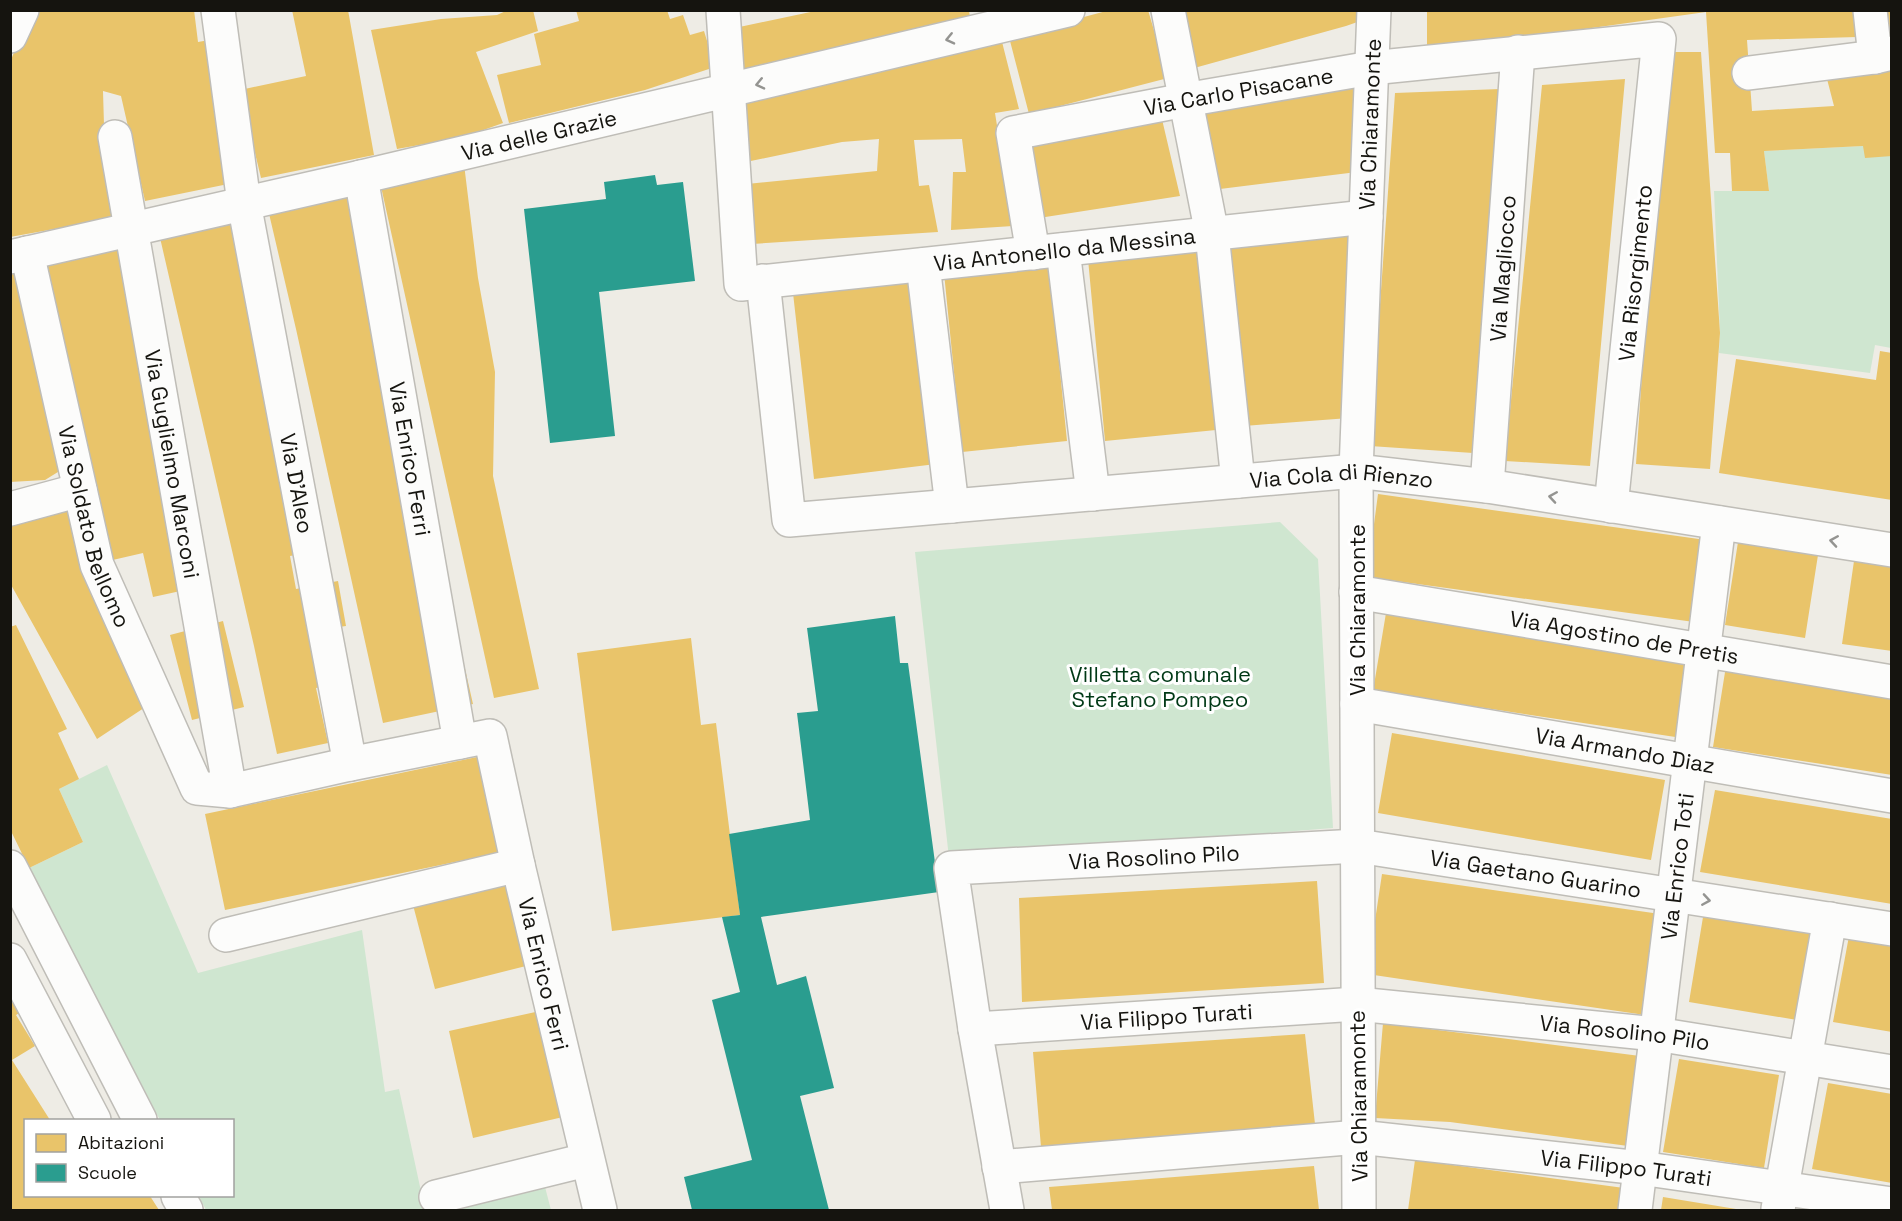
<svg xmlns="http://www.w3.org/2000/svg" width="1902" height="1221" font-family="'Space Grotesk',sans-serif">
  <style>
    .green { fill: #cfe6d0 }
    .homes { fill: #e9c46a }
    .schools { fill: #2a9d8f }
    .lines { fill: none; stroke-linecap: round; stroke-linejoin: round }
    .minor-casing { stroke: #bfbdb7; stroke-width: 36 }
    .minor { stroke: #fcfcfb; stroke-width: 33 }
    .oneway { stroke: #949491 }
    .labels { text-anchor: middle; stroke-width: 6; stroke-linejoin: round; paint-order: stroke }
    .street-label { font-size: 22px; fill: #15140f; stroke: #fff }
    .park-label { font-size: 22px; fill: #003916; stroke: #fff }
  </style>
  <rect width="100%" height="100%" fill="#eeece5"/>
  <path class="green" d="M1863 146 1891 156V348L1875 345 1870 373 1719 353 1720 333 1714 191H1769L1764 151Z
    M1280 522 1318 559 1333 828 949 858 915 552Z
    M107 765 198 973 362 930 385 1092 399 1089 425 1210H206L199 1196H232V1120H160L29 868 83 842 59 789Z
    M545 1187 551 1210H443Z"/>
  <path class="homes" d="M32 10H194L198 42 215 39 238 182 145 201 121 96 103 91 104 125 110 169 121 217 10 237V62Z
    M292 10H348L374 155 261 178 240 90 306 76Z
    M508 10H533L538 31 476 52 503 123 464 137 397 149 371 30 441 19 497 15Z
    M576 10H667L670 19 683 15 690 35 704 31 715 67 645 90 509 123 497 75 541 65 534 34 579 21Z
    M820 10H969L970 18 734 72 730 29Z
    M1110 10H1148L1168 78 1029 114 1009 37Z
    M1176 10H1367L1366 19 1346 26 1187 70Z
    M1427 10H1856L1857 37 1747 40 1752 111 1834 106 1827 79 1892 71V156L1865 158 1863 146 1764 151 1769 191H1732L1730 153H1715L1706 12 1427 51Z
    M1885 10H1892V45H1890Z
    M1000 34 1019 109 995 113 1013 226 951 230 953 172H966L962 139 914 140 919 186 929 185 938 232 752 244 747 184 877 171 879 139 842 142 741 163 734 96Z
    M1670 52H1701L1720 333 1710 469 1636 464 1645 328 1664 140Z
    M1625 79 1590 466 1505 461 1542 85Z
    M1357 81V172L1212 190 1197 105Z
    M1500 89 1473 453 1370 446 1395 93Z
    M1161 115 1180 196 1039 218 1025 139Z
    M464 164 478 278 495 372 493 476 539 689 494 698 380 182Z
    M355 184 473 704 383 723 296 329 267 205Z
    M247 209 323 550 290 556 296 589 338 581 346 626 339 627 351 680 316 688 328 743 277 754 254 646 158 229Z
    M1357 228 1349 418 1244 426 1224 243Z
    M132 235 208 585 153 597 143 553 104 562 37 256Z
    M1199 249 1216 430 1105 441 1088 259Z
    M1049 262 1067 441 962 452 944 273Z
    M21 264 66 467 45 480 10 482V266Z
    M915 279 936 464 814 479 793 293Z
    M1880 351 1892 353V500L1719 473 1736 359 1876 380Z
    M1378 494 1706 540 1694 622 1367 577Z
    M74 498 153 702 97 739 10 583V516Z
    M1738 542 1818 555 1805 638 1725 625Z
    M1854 561 1892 567V651L1842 644Z
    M1386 613 1695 661 1682 738 1373 691Z
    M223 621 244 707 192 720 170 635Z
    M16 625 67 729 58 733 79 779 59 789 83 842 29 868 10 829V627Z
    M691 638 701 725 716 723 740 915 612 931 577 653Z
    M1726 666 1892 693V775L1713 747Z
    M1392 733 1665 780 1651 860 1378 813Z
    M477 757 498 853 225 910 205 814Z
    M1715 790 1892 819V904L1700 872Z
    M1382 874 1660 914 1645 1015 1367 974Z
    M509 881 530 965 435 989 413 905Z
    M1317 881 1324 983 1022 1002 1019 898Z
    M1704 911 1813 928 1797 1020 1689 1002Z
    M1849 936 1892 943V1032L1833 1022Z
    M10 976 29 1007 16 1015 35 1046 12 1060 50 1120H26V1196H150L159 1210H10Z
    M540 1011 563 1117 473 1138 449 1031Z
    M1383 1023 1640 1056 1628 1146 1450 1122 1375 1118Z
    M1305 1034 1315 1124 1041 1147 1033 1052Z
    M1679 1059 1779 1075 1764 1168 1663 1152Z
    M1828 1083 1892 1094V1183L1812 1169Z
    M1415 1160 1624 1188 1621 1210H1408Z
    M1314 1166 1319 1210H1052L1049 1187Z
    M1663 1197 1736 1209V1210H1661Z"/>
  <path class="schools" d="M655 175 657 185 683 182 695 281 599 292 615 436 550 443 524 209 606 199 604 182Z
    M895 616 900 663H908L939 892 761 917 777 985 806 976 834 1088 800 1096 829 1210H692L684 1177 752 1160 712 1000 740 992 722 917 740 915 729 834 810 820 797 713 818 711 807 628Z"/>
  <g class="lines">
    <defs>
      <g id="minor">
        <path id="s1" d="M218 10 244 203 350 764"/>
        <path id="s2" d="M723 10 741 284 1366 217"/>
        <path d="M1168 10 1212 234 1238 481"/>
        <path d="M1870 10 1875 57"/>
        <path d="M10 36 22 10"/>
        <path d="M1749 73 1875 57 1892 53"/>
        <path id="s3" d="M115 137 230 791"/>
        <path id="s4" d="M361 177 460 742"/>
        <path d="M1063 250 1093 494"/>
        <path id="s5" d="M27 253 97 565 197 788 230 791 350 764 490 736 518 865 600 1210"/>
        <path id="s6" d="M1033 253 1013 133 1185 100 1371 68 1659 39 1611 506"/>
        <path id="s7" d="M10 257 361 177 1068 10"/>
        <path d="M923 265 952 506"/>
        <path id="s8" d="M763 281 789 520 1356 471 1487 486 1892 550"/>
        <path id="s9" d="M1487 486 1518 52"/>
        <path d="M10 509 80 490"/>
        <path id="s10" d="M1356 592 1892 682"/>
        <path id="s11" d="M1357 704 1892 796"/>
        <path d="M10 867 140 1120"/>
        <path d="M226 935 518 865"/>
        <path d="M10 960 94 1120"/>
        <path id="s12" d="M975 1029 1357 1004 1656 1034 1892 1072"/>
        <path id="s13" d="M999 1167 1359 1137 1640 1168 1892 1204"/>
        <path d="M178 1196 186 1210"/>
        <path d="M436 1197 586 1160"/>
        <path d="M1778 1209 1830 919"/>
        <path id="s14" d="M1007 1210 975 1029 951 868 1358 846 1892 929"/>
        <path id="s15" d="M1359 1210 1356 471 1374 10"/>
        <path id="s16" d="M1635 1210 1719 523"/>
      </g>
    </defs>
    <use href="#minor" class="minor-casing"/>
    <use href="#minor" class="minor"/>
  </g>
  <defs><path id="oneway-chevron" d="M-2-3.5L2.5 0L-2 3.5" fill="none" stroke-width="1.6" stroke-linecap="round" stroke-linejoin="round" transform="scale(1.5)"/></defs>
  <g class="oneway">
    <use href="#oneway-chevron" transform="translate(950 39) rotate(167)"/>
    <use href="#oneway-chevron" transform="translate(760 84) rotate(167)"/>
    <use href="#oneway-chevron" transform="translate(1553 497) rotate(-171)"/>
    <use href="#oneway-chevron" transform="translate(1834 541) rotate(-171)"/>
    <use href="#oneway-chevron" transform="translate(1706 900) rotate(9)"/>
  </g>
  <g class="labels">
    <g class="street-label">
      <text dy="8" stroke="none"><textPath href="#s6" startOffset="351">Via Carlo Pisacane</textPath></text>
      <text dy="8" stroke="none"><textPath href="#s15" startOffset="1086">Via Chiaramonte</textPath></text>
      <text dy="8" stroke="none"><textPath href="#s7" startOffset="543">Via delle Grazie</textPath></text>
      <text dy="8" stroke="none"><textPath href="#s2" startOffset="600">Via Antonello da Messina</textPath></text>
      <text dy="8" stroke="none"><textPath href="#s9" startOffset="218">Via Magliocco</textPath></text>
      <text transform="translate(1635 273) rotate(-84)" y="8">Via Risorgimento</text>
      <text dy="8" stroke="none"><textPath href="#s4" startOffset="286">Via Enrico Ferri</textPath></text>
      <text dy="8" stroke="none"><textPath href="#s3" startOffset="332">Via Guglielmo Marconi</textPath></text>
      <text dy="8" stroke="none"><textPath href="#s8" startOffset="795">Via Cola di Rienzo</textPath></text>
      <text dy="8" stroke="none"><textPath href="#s1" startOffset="480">Via D'Aleo</textPath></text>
      <text dy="8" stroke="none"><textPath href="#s5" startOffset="282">Via Soldato Bellomo</textPath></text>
      <text transform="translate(1357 610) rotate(-90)" y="8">Via Chiaramonte</text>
      <text dy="8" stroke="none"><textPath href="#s10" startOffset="272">Via Agostino de Pretis</textPath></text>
      <text dy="8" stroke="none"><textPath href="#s11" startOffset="272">Via Armando Diaz</textPath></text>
      <text dy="8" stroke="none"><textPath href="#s14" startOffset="550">Via Rosolino Pilo</textPath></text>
      <text dy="8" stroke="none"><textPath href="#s16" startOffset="346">Via Enrico Toti</textPath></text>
      <text dy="8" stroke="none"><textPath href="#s14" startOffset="934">Via Gaetano Guarino</textPath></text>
      <text dy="8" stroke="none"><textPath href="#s5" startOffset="1107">Via Enrico Ferri</textPath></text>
      <text dy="8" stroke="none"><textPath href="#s12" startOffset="192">Via Filippo Turati</textPath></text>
      <text dy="8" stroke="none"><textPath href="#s12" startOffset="652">Via Rosolino Pilo</textPath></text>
      <text transform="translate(1358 1096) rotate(-91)" y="8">Via Chiaramonte</text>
      <text dy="8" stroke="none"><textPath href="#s13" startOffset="630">Via Filippo Turati</textPath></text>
    </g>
    <g class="park-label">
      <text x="1160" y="682">Villetta comunale<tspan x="1160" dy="25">Stefano Pompeo</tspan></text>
    </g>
  </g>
  <rect width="1902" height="1221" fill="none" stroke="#15140f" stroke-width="24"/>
  <rect x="24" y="1119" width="210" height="78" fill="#ffffff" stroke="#a1a19f" stroke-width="1.5"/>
  <rect x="36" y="1134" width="30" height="18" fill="#e9c46a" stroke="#a1a19f" stroke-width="1.5"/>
  <text x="78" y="1149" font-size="18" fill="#15140f">Abitazioni</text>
  <rect x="36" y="1164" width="30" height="18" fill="#2a9d8f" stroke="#a1a19f" stroke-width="1.5"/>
  <text x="78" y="1179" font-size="18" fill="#15140f">Scuole</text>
</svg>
